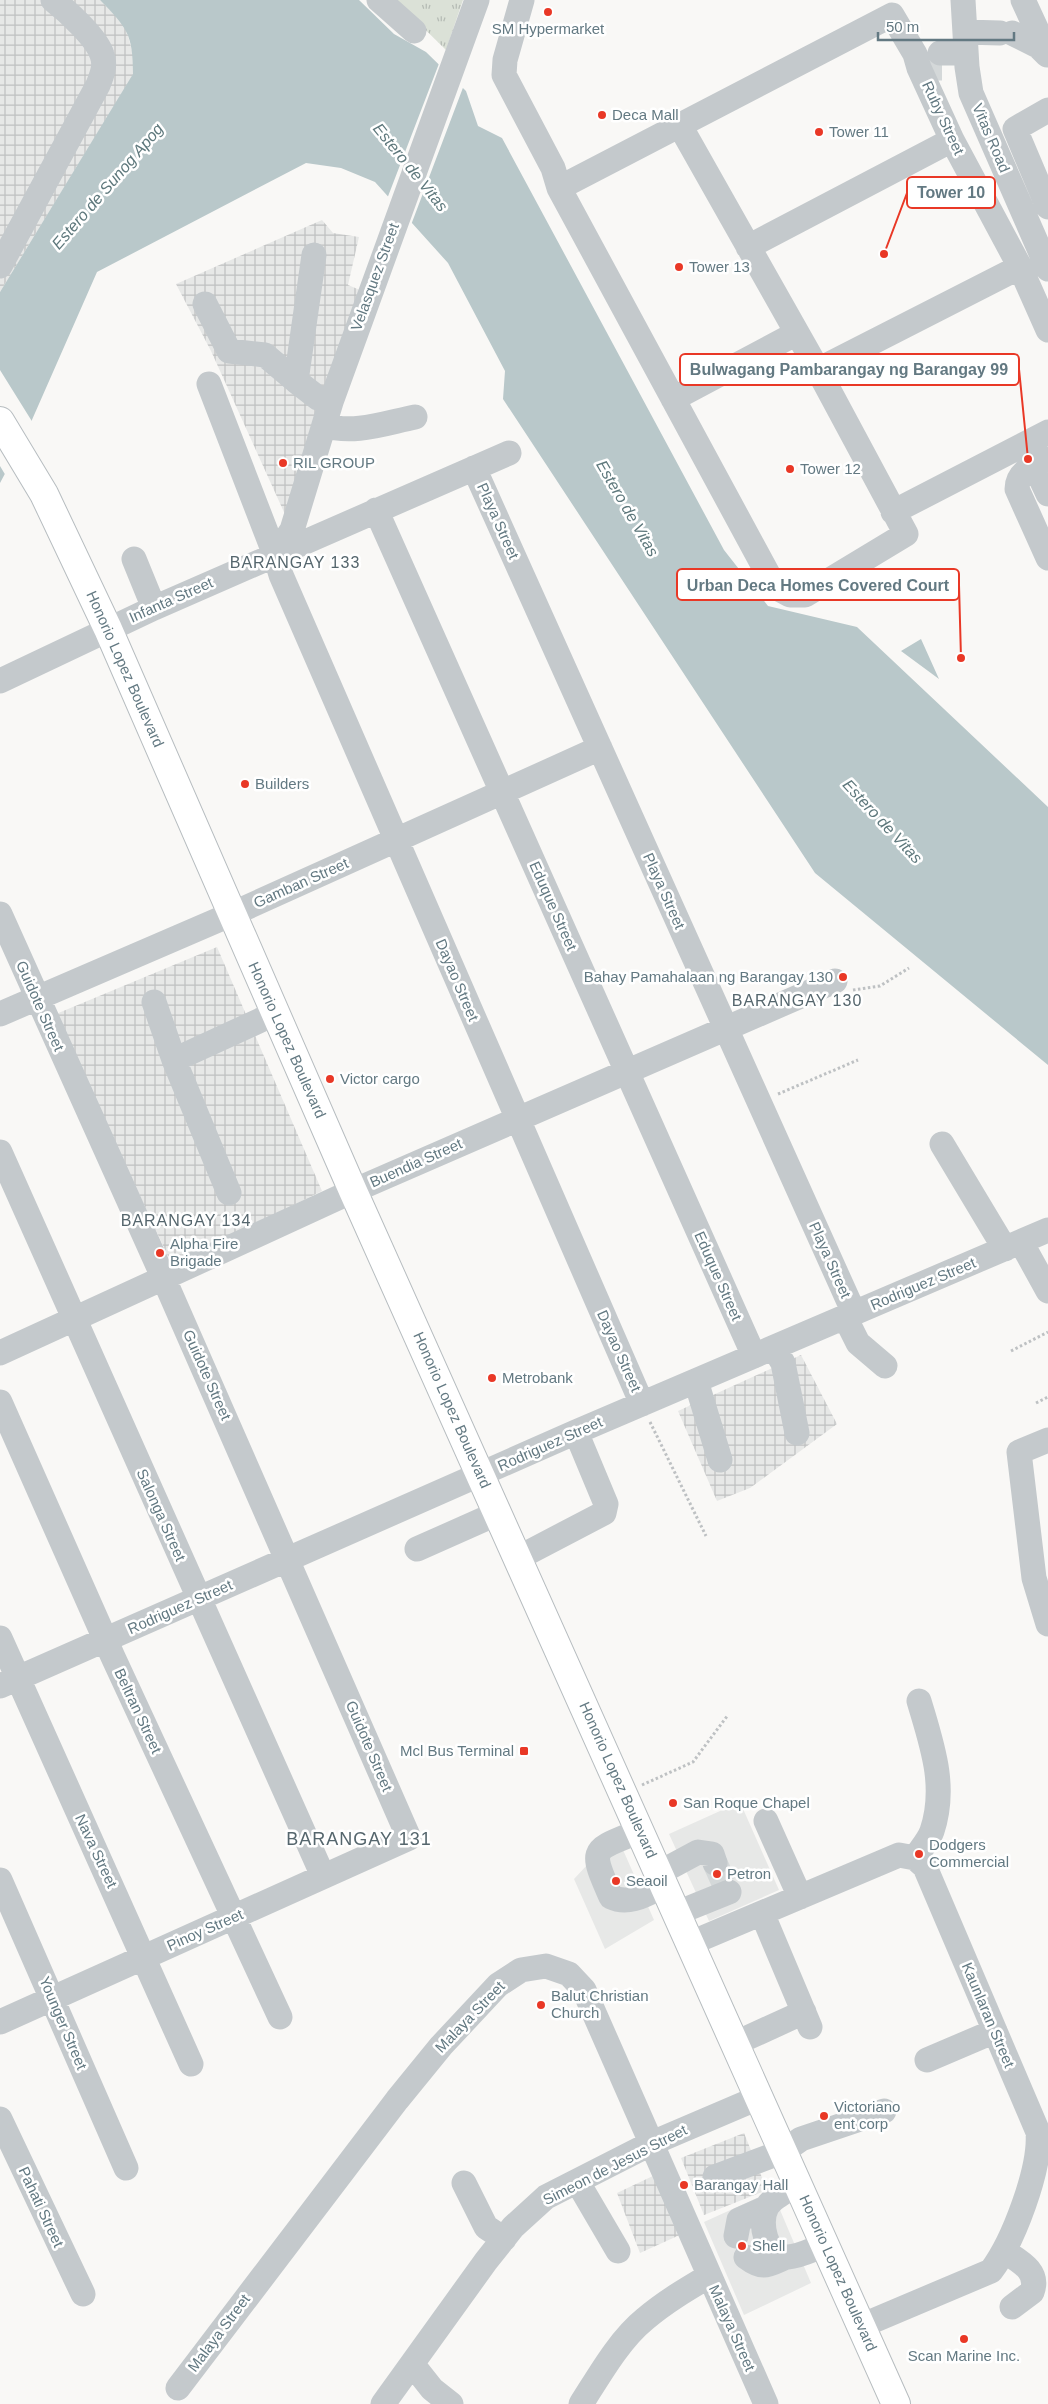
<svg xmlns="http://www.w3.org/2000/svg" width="1048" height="2404" font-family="Helvetica,sans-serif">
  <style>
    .built { fill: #e7e8e7 }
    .industrial { fill: url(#industrial-grid) }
    .grass { fill: url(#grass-tufts) }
    .water { fill: #b9c8ca }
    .pier { fill: #f9f8f6 }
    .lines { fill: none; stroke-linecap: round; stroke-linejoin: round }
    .minor-tunnel { stroke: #d4d8d9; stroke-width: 25; stroke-dasharray: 25 12; stroke-linecap: butt }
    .major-casing { stroke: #b7bdc0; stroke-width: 30 }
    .path { stroke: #bec1c3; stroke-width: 3; stroke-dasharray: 2.5 2.5; stroke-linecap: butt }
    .minor { stroke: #c4c9cc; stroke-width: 25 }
    .major { stroke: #fff; stroke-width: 28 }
    .poi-dot { fill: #e93826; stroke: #fff; stroke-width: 2 }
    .labels { text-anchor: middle; stroke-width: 5; stroke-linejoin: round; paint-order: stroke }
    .poi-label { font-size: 15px; fill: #637982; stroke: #fff; text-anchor: start }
    .street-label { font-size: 15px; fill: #637982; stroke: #fff }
    .water-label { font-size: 16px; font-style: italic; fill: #5e787c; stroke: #fff }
    .neighbourhood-label { font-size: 16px; letter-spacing: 1px; fill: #55666d; stroke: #fff }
    .quarter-label { font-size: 18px; letter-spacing: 1px; fill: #55666d; stroke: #fff }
    .leader { fill: none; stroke: #e93826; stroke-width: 2 }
    .callout-dot { fill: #e93826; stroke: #fff; stroke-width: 2 }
    .callout { fill: #fff; stroke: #e93826; stroke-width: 2 }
    .callout-label { font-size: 16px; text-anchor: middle; font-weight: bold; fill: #637982 }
  </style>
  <defs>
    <pattern id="industrial-grid" width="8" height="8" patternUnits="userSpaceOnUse" patternTransform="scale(1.25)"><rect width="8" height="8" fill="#e7e8e7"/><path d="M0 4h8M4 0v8" fill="none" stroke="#bfc1c1"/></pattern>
    <pattern id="grass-tufts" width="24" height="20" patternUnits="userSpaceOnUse" patternTransform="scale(1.25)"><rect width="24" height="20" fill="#dbe1d7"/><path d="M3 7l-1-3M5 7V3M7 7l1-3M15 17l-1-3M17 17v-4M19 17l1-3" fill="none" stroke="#b5bbb4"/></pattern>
  </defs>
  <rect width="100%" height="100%" fill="#f9f8f6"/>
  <path class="built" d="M740 1802 779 1890 709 1921 669 1834Z
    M616 1834 654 1920 605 1949 574 1879Z
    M772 2191 811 2283 744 2315 704 2222Z"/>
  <path class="industrial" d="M0 0H100L125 25 133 54V75L0 292Z
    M322 220 333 233 359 237 348 285 360 290 288 521 211 351 176 284Z
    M217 947 322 1191 172 1265 56 1014Z
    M801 1355 837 1424 750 1488 717 1501 678 1411Z
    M744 2133 767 2190 704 2215 681 2158Z
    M655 2175 682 2234 640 2253 617 2193Z"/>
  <path class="grass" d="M395 0H463L446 50Z"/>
  <path class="water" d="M100 0H359L394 34 426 52 466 91 478 126 502 138 724 550 768 606 857 627 1048 807V1065L815 873 503 399 505 371 448 263 375 182 341 168 306 163 97 272 24 438 0 483V292L133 74C133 34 127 28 100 0Z
    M921 639 939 679 901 651Z"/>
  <path class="pier" d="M440 61 464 85 411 225 387 199Z
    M0 370 33 423 6 476 0 466Z"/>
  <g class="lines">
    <path class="minor-tunnel" d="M930 68H942
      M715 1863 724 1883"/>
    <defs>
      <path id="major" d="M0 421 44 494 108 629 353 1191 896 2404"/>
    </defs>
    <use href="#major" class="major-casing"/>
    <path class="path" d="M853 990 880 986 909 968
      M778 1094 858 1060
      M1011 1351 1048 1332
      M1036 1403 1048 1397
      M650 1422 706 1536
      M642 1785 693 1762 728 1715"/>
    <path class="minor" d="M379 0 414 31
      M522 0 505 60 504 75 553 168 559 188 775 587 790 595H805L906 534 818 370 679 124
      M963 0 967 67 971 93 1048 269
      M1023 0 1048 54
      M965 32 1000 33
      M1012 33 1038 46 1047 55
      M940 53H966
      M1048 110 1015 129 1048 207
      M559 188 892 15 915 54 919 68 952 140 1020 267 1048 330
      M748 247 952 140
      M314 255 296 381 318 398 331 402
      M0 266 98 85C102 75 106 65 102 55 97 38 67 11 53 0
      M205 304 229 351 265 355 296 381
      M818 370 1020 267
      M209 384 275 555 281 575 642 1404
      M673 399 797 333
      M324 425C353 435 385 423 415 417
      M1048 459C1034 466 1017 471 1017 489L1048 558
      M1035 466 1048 494
      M474 468 854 1313
      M376 510 754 1356
      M893 512 1048 432
      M275 555 292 530 331 402 477 0
      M134 559 154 608
      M0 681 154 608 509 453
      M0 914 164 1279 409 1838 0 2022
      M154 1002 174 1060
      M0 1014 232 914 600 748
      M942 1144 1005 1249
      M0 1152 323 1876
      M229 1193 174 1060 276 1013
      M1021 1242 1048 1291
      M845 1317 858 1343 885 1366
      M774 1348 783 1363 797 1433
      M0 1353 353 1191 835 981
      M696 1381 720 1460
      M0 1402 113 1657 280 2017
      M1048 1440 1019 1452 1034 1578 1048 1624
      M417 1549 498 1513
      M518 1558 604 1513 606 1504 576 1432
      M0 1638 191 2064
      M0 1686 576 1432 1048 1230
      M766 1821 800 1897
      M640 1831C591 1851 589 1847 611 1897 630 1906 648 1893 665 1885
      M915 1858C920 1850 929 1840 932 1831 947 1786 932 1745 919 1701
      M659 1873 698 1852 712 1854 715 1863
      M0 1880 126 2168
      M677 1913 729 1892
      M762 1913 810 2027
      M691 1943 899 1855 915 1858 925 1867 1038 2132C1041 2169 1013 2242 991 2271L861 2326
      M736 2043 804 2012
      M927 2060 995 2031
      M0 2119 83 2294
      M715 2177 784 2151 801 2139 884 2111
      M577 2181 618 2251
      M464 2183 486 2227 504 2239
      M798 2184C789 2190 772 2197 767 2207 758 2222 766 2258 788 2257 801 2256 813 2249 825 2245
      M736 2236 739 2220 766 2208
      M1004 2251C1019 2261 1040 2271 1032 2292L1012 2307
      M746 2257C763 2270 768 2265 786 2257
      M413 2365 432 2389 451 2404
      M178 2388 397 2100 441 2046 498 1985 521 1970 546 1966 569 1974 584 1990 766 2404
      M383 2404 486 2261 513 2227 546 2197 650 2144 760 2097
      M581 2404C599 2376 619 2340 645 2319 665 2302 687 2289 709 2276"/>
    <use href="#major" class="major"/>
  </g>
  <g class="poi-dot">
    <circle cx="548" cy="12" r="5"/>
    <circle cx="602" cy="115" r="5"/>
    <circle cx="819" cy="132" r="5"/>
    <circle cx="679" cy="267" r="5"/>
    <circle cx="283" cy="463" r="5"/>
    <circle cx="790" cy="469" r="5"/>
    <circle cx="245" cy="784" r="5"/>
    <circle cx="843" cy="977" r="5"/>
    <circle cx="330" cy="1079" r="5"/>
    <circle cx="160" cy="1253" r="5"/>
    <circle cx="492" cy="1378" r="5"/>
    <rect x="519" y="1746" width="10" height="10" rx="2.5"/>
    <circle cx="673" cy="1803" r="5"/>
    <circle cx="919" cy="1854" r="5"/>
    <circle cx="717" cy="1874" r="5"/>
    <circle cx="616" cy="1881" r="5"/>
    <circle cx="541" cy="2005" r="5"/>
    <circle cx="824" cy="2116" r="5"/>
    <circle cx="684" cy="2185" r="5"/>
    <circle cx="742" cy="2246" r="5"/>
    <circle cx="964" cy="2339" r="5"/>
  </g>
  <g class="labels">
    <g class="poi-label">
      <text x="548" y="34" text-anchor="middle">SM Hypermarket</text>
      <text x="612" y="120">Deca Mall</text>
      <text x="829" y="137">Tower 11</text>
      <text x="689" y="272">Tower 13</text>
      <text x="293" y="468">RIL GROUP</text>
      <text x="800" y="474">Tower 12</text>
      <text x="255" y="789">Builders</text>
      <text x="833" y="982" text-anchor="end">Bahay Pamahalaan ng Barangay 130</text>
      <text x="340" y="1084">Victor cargo</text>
      <text x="170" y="1249">Alpha Fire<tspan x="170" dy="17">Brigade</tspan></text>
      <text x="502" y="1383">Metrobank</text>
      <text x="514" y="1756" text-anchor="end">Mcl Bus Terminal</text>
      <text x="683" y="1808">San Roque Chapel</text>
      <text x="929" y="1850">Dodgers<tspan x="929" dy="17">Commercial</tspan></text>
      <text x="727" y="1879">Petron</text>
      <text x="626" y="1886">Seaoil</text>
      <text x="551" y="2001">Balut Christian<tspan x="551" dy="17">Church</tspan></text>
      <text x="834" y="2112">Victoriano<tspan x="834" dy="17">ent corp</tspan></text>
      <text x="694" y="2190">Barangay Hall</text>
      <text x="752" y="2251">Shell</text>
      <text x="964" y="2361" text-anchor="middle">Scan Marine Inc.</text>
    </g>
    <g class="street-label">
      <text transform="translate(943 118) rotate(65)" y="5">Ruby Street</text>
      <text transform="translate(991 138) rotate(67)" y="5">Vitas Road</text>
      <text transform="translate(375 277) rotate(-70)" y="5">Velasquez Street</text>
      <text transform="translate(498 521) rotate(66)" y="5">Playa Street</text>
      <text transform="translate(171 600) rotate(-24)" y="5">Infanta Street</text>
      <text transform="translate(125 669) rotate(66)" y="5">Honorio Lopez Boulevard</text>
      <text transform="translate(301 883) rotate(-24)" y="5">Gamban Street</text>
      <text transform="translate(664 891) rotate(66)" y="5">Playa Street</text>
      <text transform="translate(553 906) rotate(66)" y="5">Eduque Street</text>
      <text transform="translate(457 980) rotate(67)" y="5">Dayao Street</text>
      <text transform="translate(40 1006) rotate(66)" y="5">Guidote Street</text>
      <text transform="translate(287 1040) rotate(66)" y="5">Honorio Lopez Boulevard</text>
      <text transform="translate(416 1163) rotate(-24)" y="5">Buendia Street</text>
      <text transform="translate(830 1260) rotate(66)" y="5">Playa Street</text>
      <text transform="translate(718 1276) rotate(66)" y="5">Eduque Street</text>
      <text transform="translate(923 1284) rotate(-23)" y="5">Rodriguez Street</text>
      <text transform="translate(619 1351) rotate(66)" y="5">Dayao Street</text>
      <text transform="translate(207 1375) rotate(66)" y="5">Guidote Street</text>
      <text transform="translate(452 1410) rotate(66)" y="5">Honorio Lopez Boulevard</text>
      <text transform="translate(550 1444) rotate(-24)" y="5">Rodriguez Street</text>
      <text transform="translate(161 1515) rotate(66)" y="5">Salonga Street</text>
      <text transform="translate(180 1607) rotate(-24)" y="5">Rodriguez Street</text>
      <text transform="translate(138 1711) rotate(65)" y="5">Beltran Street</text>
      <text transform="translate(369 1746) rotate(67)" y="5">Guidote Street</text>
      <text transform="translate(618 1780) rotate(66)" y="5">Honorio Lopez Boulevard</text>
      <text transform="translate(96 1851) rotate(65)" y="5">Nava Street</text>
      <text transform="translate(205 1930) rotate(-24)" y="5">Pinoy Street</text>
      <text transform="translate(988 2015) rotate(67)" y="5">Kaunlaran Street</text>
      <text transform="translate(470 2017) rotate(-46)" y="5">Malaya Street</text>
      <text transform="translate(63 2023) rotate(67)" y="5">Younger Street</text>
      <text transform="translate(615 2165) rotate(-27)" y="5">Simeon de Jesus Street</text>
      <text transform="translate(41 2207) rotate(65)" y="5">Pahati Street</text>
      <text transform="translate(838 2273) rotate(66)" y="5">Honorio Lopez Boulevard</text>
      <text transform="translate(732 2328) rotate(66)" y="5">Malaya Street</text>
      <text transform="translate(219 2333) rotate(-53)" y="5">Malaya Street</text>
    </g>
    <g class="water-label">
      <text transform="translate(411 167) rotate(51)" y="6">Estero de Vitas</text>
      <text transform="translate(107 186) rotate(-49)" y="6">Estero de Sunog Apog</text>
      <text transform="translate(628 508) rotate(60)" y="6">Estero de Vitas</text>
      <text transform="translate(883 821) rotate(47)" y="6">Estero de Vitas</text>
    </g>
    <g class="neighbourhood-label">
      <text x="295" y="568">BARANGAY 133</text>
      <text x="797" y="1006">BARANGAY 130</text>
      <text x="186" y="1226">BARANGAY 134</text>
    </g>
    <g class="quarter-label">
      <text x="359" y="1845">BARANGAY 131</text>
    </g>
  </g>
  <path class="leader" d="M884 254L907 193M1028 459L1019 369M961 658L959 585"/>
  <g class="callout-dot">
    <circle cx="884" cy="254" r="5"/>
    <circle cx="1028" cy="459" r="5"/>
    <circle cx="961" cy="658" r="5"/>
  </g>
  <g class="callout">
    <rect x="907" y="177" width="88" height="31" rx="5"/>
    <rect x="680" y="354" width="339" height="31" rx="5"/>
    <rect x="677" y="569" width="282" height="31" rx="5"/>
  </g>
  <g class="callout-label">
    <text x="951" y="198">Tower 10</text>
    <text x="849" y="375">Bulwagang Pambarangay ng Barangay 99</text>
    <text x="818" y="591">Urban Deca Homes Covered Court</text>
  </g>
  <path d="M878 32v8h136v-8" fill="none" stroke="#637982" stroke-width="2.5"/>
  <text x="886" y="32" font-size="15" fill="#637982" stroke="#ffffff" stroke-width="4" paint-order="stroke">50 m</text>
</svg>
